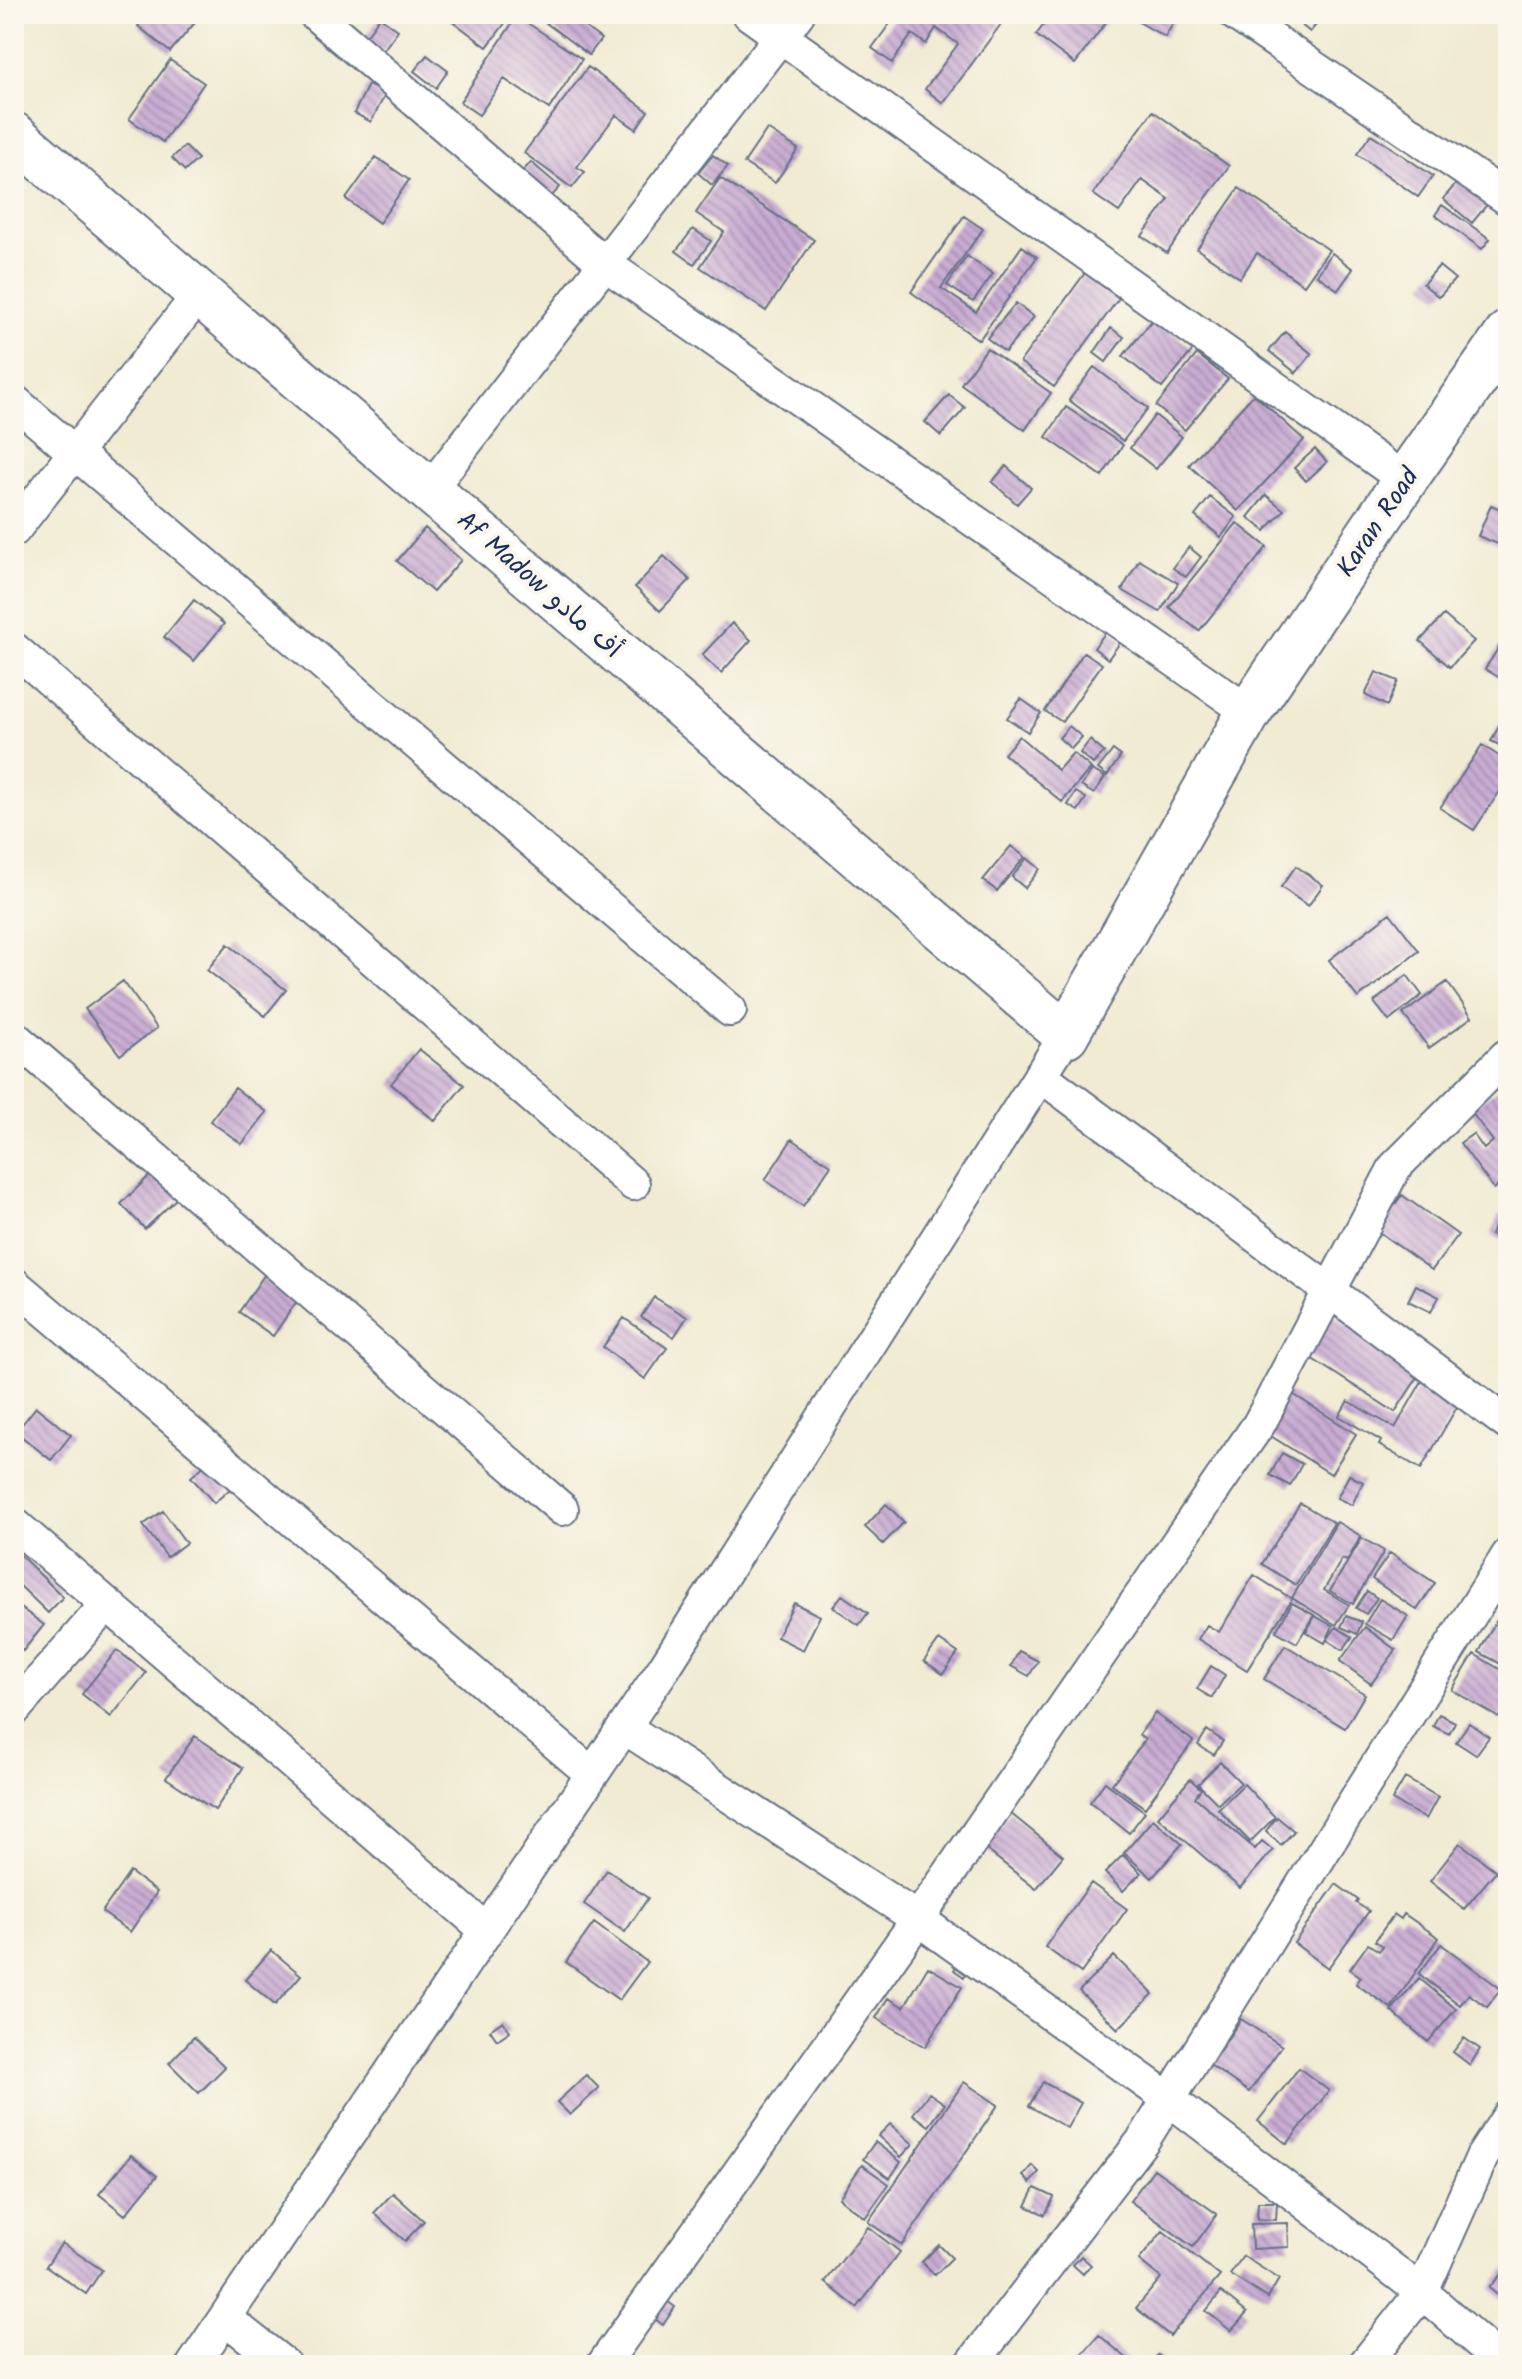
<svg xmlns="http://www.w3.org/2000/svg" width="1522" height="2379" font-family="Kalam,'Playpen Sans Arabic',sans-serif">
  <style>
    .building { fill: url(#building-back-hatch) }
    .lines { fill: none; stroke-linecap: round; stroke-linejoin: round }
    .street-casing { stroke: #667187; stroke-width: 36 }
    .secondary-casing { stroke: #667187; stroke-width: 48 }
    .street { stroke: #fff; stroke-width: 32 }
    .secondary { stroke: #fff; stroke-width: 44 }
    .labels { text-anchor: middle; stroke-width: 8; stroke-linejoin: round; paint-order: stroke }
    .street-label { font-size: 26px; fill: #1b2f5e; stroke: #fbf7ec }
  </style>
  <defs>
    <pattern id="building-back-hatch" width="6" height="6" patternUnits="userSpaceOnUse" patternTransform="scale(2)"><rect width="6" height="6" fill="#c9acd3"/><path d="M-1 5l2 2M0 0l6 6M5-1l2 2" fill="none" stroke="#a28cae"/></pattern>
  </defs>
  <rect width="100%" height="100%" fill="#fbf7ec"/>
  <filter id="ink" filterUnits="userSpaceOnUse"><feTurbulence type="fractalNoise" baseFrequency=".0125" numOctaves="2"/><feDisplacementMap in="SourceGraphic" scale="16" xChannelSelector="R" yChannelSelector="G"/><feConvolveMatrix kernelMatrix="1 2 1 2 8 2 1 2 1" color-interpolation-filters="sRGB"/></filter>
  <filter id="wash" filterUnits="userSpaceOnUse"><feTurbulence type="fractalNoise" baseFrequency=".006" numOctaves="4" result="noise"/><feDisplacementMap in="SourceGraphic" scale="32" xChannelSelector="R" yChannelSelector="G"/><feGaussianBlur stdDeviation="1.8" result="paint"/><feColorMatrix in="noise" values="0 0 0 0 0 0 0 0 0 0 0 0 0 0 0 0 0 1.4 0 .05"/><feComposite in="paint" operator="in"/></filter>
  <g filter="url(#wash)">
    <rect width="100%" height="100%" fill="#f0ebd2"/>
    <g id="blocks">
      <path class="building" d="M148 14H192L198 19 170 52 138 26Z
        M443 14H512L487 47Z
        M534 14H567L601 39 589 55Z
        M897 14H987L1001 24 943 103 925 89 958 44 936 28 926 44 912 34 892 63 872 48Z
        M1052 14H1112L1075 64 1036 35Z
        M1125 14H1179L1165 37Z
        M1308 14H1325L1310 32 1300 24Z
        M517 16 582 59 549 109 504 79 479 115 460 102Z
        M380 17 398 30 382 52 364 39Z
        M427 55 448 71 436 88 414 71Z
        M170 60 204 83 163 142 129 119Z
        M588 67 648 111 636 129 616 115 577 167 585 172 572 188 524 153Z
        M368 85 386 93 371 122 354 113Z
        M1153 111 1229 166 1167 253 1142 236 1169 199 1142 180 1119 212 1093 194Z
        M767 129 798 149 775 183 744 163Z
        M1371 134 1433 176 1418 197 1357 154Z
        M185 146 198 159 185 171 172 158Z
        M713 155 728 166 712 185 698 173Z
        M376 157 409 180 379 223 346 199Z
        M531 162 560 187 550 198 521 173Z
        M720 178 814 240 766 311 700 267 724 232 696 213Z
        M1461 178 1490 201 1472 223 1443 199Z
        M1239 188 1329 250 1304 285 1257 253 1240 278 1197 249Z
        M1442 205 1490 239 1482 249 1435 215Z
        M964 216 983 229 941 288 976 312 1022 246 1037 257 979 340 911 292Z
        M693 229 711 241 694 264 676 251Z
        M1332 253 1353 269 1338 290 1317 275Z
        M967 256 993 274 973 302 947 285Z
        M1439 266 1455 279 1439 297 1423 284Z
        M1085 273 1119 298 1054 387 1020 362Z
        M1016 303 1034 317 1005 352 987 338Z
        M1154 318 1193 350 1162 388 1123 356Z
        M1111 328 1124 337 1106 362 1094 353Z
        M1285 332 1312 354 1296 373 1269 351Z
        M987 348 1051 393 1025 430 961 384Z
        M1197 354 1228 379 1185 430 1156 406Z
        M1094 367 1148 408 1123 441 1069 400Z
        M1254 394 1304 440 1238 511 1189 465Z
        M949 395 965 408 941 436 925 422Z
        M1066 407 1123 445 1102 476 1046 437Z
        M1155 415 1182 437 1156 469 1130 448Z
        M1315 449 1327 462 1306 481 1294 468Z
        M1006 466 1031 488 1017 504 992 482Z
        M1266 495 1284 510 1265 531 1248 517Z
        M1210 497 1236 517 1221 537 1195 516Z
        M1491 505 1508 512V548L1478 536Z
        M1237 523 1267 547 1199 631 1169 607Z
        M425 528 461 560 433 592 397 561Z
        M1189 547 1201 557 1186 577 1173 568Z
        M664 556 690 580 660 611 635 587Z
        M1139 560 1178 583 1160 612 1122 590Z
        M194 600 224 624 194 661 164 637Z
        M1444 615 1474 641 1450 667 1420 641Z
        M732 623 751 640 721 673 702 655Z
        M1108 629 1122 640 1108 659 1094 648Z
        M1508 633V683L1485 669Z
        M1084 652 1102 664 1062 722 1045 711Z
        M1376 672 1398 681 1387 706 1365 695Z
        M1021 699 1041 713 1028 732 1007 718Z
        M1502 720 1508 724 1507 749 1491 741Z
        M1069 726 1082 737 1071 749 1059 738Z
        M1019 736 1058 770 1073 753 1091 768 1062 802 1004 754Z
        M1090 740 1104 752 1093 764 1080 753Z
        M1482 745 1508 762V779L1474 830 1440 808Z
        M1113 750 1121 756 1107 776 1098 769Z
        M1092 770 1105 777 1094 794 1081 786Z
        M1076 792 1086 798 1078 811 1068 805Z
        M1011 846 1025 857 997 891 983 880Z
        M1027 858 1040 869 1025 888 1012 877Z
        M1296 866 1323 885 1308 906 1281 887Z
        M1390 913 1419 951 1358 998 1329 960Z
        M228 944 286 990 265 1016 207 970Z
        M1407 975 1422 995 1389 1021 1374 1002Z
        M123 981 157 1028 120 1055 85 1009Z
        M1447 982 1472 1017 1429 1048 1403 1014Z
        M419 1049 464 1085 435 1121 391 1084Z
        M1504 1085 1508 1091V1178L1494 1189 1460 1143 1473 1134 1484 1149 1493 1141 1469 1109Z
        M235 1088 267 1112 242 1144 210 1121Z
        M792 1139 831 1165 803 1206 765 1180Z
        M156 1169 181 1194 145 1229 121 1204Z
        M1402 1195 1458 1235 1432 1270 1376 1230Z
        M1499 1214 1508 1218V1242L1491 1235Z
        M267 1271 301 1295 273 1336 239 1312Z
        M1416 1285 1439 1297 1431 1312 1408 1301Z
        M654 1297 687 1317 674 1337 641 1317Z
        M1326 1311 1421 1372 1395 1412 1300 1351Z
        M624 1318 667 1348 645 1379 603 1347Z
        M1426 1374 1464 1395 1421 1469 1379 1445 1381 1441 1339 1416 1348 1401 1395 1428Z
        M1288 1391 1356 1434 1331 1474 1263 1431Z
        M36 1407 71 1435 51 1460 16 1432Z
        M1282 1453 1302 1464 1290 1486 1270 1475Z
        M215 1456 238 1482 214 1503 191 1477Z
        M1349 1475 1363 1482 1352 1505 1337 1498Z
        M1300 1503 1334 1523 1296 1585 1262 1564Z
        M886 1504 904 1522 883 1544 865 1527Z
        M163 1511 186 1543 167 1557 143 1525Z
        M1337 1522 1361 1536 1347 1561 1342 1559 1324 1590 1349 1605 1336 1625 1292 1598Z
        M1362 1538 1384 1551 1353 1604 1330 1591Z
        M16 1551 63 1597 48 1613 14 1580Z
        M1390 1553 1435 1583 1417 1610 1372 1579Z
        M1254 1575 1292 1599 1247 1670 1198 1639 1207 1625 1219 1632Z
        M1367 1591 1377 1598 1366 1614 1356 1608Z
        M842 1595 868 1613 859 1625 833 1607Z
        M1380 1599 1408 1616 1393 1640 1365 1624Z
        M14 1603 44 1625 23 1651 14 1644Z
        M794 1603 820 1616 803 1650 777 1637Z
        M1292 1603 1314 1615 1297 1643 1276 1631Z
        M1315 1616 1333 1626 1325 1643 1306 1632Z
        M1346 1616 1362 1622 1357 1634 1341 1627Z
        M1496 1621 1508 1627V1668L1479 1652Z
        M1336 1627 1352 1637 1343 1650 1327 1640Z
        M1365 1627 1396 1650 1371 1684 1340 1661Z
        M939 1640 958 1653 943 1674 924 1661Z
        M1285 1645 1365 1694 1345 1728 1264 1679Z
        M117 1650 146 1673 111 1717 82 1694Z
        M1019 1651 1038 1661 1029 1676 1011 1666Z
        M1474 1654 1508 1674V1703L1499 1718 1452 1690Z
        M1211 1666 1225 1675 1212 1698 1197 1689Z
        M1155 1713 1193 1741 1145 1808 1112 1784 1145 1740 1139 1735Z
        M1439 1714 1455 1722 1449 1734 1433 1726Z
        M1469 1723 1489 1737 1476 1755 1456 1742Z
        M1207 1730 1223 1741 1214 1755 1198 1745Z
        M195 1736 243 1768 215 1810 166 1778Z
        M1220 1762 1241 1783 1218 1804 1198 1784Z
        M1405 1778 1438 1797 1426 1819 1392 1800Z
        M1190 1779 1201 1789 1195 1797 1255 1849 1262 1841 1273 1850 1240 1888 1158 1817Z
        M1105 1782 1145 1812 1129 1833 1090 1802Z
        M1244 1784 1275 1817 1250 1842 1218 1809Z
        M1010 1813 1063 1856 1036 1889 983 1847Z
        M1277 1817 1294 1831 1281 1845 1266 1831Z
        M1153 1819 1182 1844 1152 1878 1124 1853Z
        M1460 1843 1496 1871 1464 1909 1430 1881Z
        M1123 1855 1141 1873 1123 1891 1105 1873Z
        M1508 1858V1875L1500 1870Z
        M607 1870 648 1898 625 1932 584 1904Z
        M130 1872 157 1892 130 1932 102 1912Z
        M1091 1883 1127 1909 1081 1973 1045 1947Z
        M1336 1884 1358 1900 1356 1903 1369 1911 1328 1968 1294 1943Z
        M1394 1914 1401 1919 1404 1914 1439 1938 1391 2008 1356 1984 1361 1977 1350 1969 1368 1944 1379 1951 1383 1946 1375 1941Z
        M594 1923 647 1962 619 2000 566 1962Z
        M1441 1944 1501 1989 1487 2007 1469 1994 1460 2005 1419 1974Z
        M271 1950 301 1975 275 2005 245 1980Z
        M963 1956 974 1963 964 1977 954 1970Z
        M1114 1956 1153 1994 1118 2029 1079 1991Z
        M928 1967 962 1987 925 2047 876 2018 888 1998 904 2007Z
        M1419 1978 1456 2009 1428 2042 1391 2011Z
        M1241 2019 1282 2046 1249 2092 1210 2065Z
        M503 2021 510 2031 497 2040 490 2030Z
        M194 2037 225 2067 199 2093 169 2063Z
        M1464 2038 1480 2049 1470 2065 1453 2052Z
        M1299 2068 1329 2091 1287 2144 1258 2121Z
        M586 2075 599 2088 570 2115 557 2102Z
        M964 2082 998 2105 902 2245 868 2222Z
        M1043 2082 1081 2103 1067 2128 1029 2106Z
        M929 2093 945 2104 929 2126 913 2114Z
        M890 2124 913 2144 901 2157 878 2136Z
        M875 2142 901 2162 890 2178 863 2159Z
        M131 2155 157 2176 125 2215 99 2194Z
        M862 2165 889 2184 865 2218 839 2198Z
        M1032 2165 1039 2172 1030 2183 1023 2176Z
        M1154 2169 1217 2214 1193 2247 1130 2201Z
        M1035 2188 1054 2197 1045 2215 1026 2206Z
        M393 2193 424 2221 405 2241 374 2213Z
        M1258 2202H1277L1276 2220 1257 2219Z
        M1288 2223 1289 2247 1252 2249 1251 2224Z
        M868 2227 900 2252 857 2308 825 2282Z
        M1163 2231 1220 2276 1170 2336 1136 2308 1161 2278 1139 2260Z
        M62 2243 102 2270 86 2294 46 2266Z
        M939 2245 952 2258 935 2275 922 2262Z
        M1081 2256 1091 2265 1083 2274 1073 2265Z
        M1243 2256 1279 2279 1268 2298 1230 2275Z
        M1508 2266V2304L1489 2288Z
        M1221 2292 1247 2313 1231 2331 1206 2311Z
        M660 2296 675 2307 663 2325 647 2313Z
        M1099 2335 1135 2365H1073Z
        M1158 2355 1168 2365H1148Z"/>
    </g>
  </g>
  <g filter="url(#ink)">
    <use href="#blocks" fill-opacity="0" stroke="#667187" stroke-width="2"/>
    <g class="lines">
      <defs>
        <path id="street" d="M315 14 605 264 1249 712
          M749 14 1405 480
          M1235 14 1508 199
          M14 401 730 1010
          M430 489 798 14
          M14 530 201 292
          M14 649 633 1184
          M14 1037 562 1509
          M1040 1075 1508 1424
          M14 1284 592 1774
          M14 1524 486 1930
          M14 1710 107 1604
          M624 1727 918 1919 1169 2099 1422 2292 1482 2157 1508 2117
          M226 2319 285 2365
          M193 2365 664 1668 1066 1035
          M603 2365 918 1919 1259 1424 1395 1167 1506 1056
          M971 2365 1144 2139 1508 1555
          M1364 2365 1422 2292 1505 2365"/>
        <path id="secondary" d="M14 135 1066 1035 1249 712 1405 480 1508 333"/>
      </defs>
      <use href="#street" class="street-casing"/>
      <use href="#secondary" class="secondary-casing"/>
      <use href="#street" class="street"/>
      <use href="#secondary" class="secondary"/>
    </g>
  </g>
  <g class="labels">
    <g class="street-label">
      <text transform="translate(1377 522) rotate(-56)" y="9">Karan Road</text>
      <text transform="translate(540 584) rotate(41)" y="9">Af Madow أف مادو</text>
    </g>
  </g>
  <rect width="1522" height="2379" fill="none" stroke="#fbf7ec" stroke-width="48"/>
</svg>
